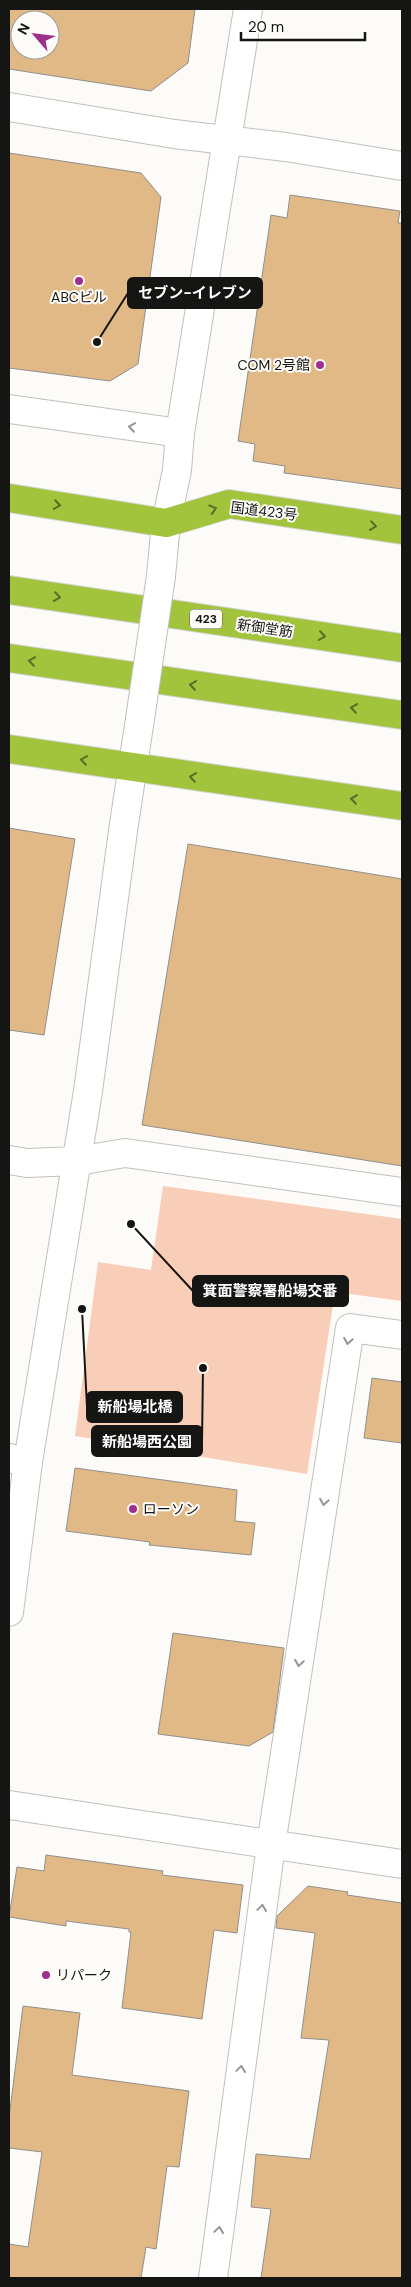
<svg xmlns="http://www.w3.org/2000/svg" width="411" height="2287" font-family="'DM Sans','Noto Sans JP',sans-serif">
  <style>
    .green { fill: #f9ceb8 }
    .building { fill: #e1b986; stroke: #918f8c; fill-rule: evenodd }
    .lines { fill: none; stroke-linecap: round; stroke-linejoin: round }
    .street-casing { stroke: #c1c0bd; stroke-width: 30 }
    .secondary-casing { stroke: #c1c0bd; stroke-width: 30 }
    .highway-casing { stroke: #d5d5d5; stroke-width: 30 }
    .street { stroke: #fff; stroke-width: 28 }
    .secondary { stroke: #fff; stroke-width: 28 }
    .highway { stroke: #a2c43d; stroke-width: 28 }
    .secondary-bridge-casing { stroke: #c1c0bd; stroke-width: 30; stroke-linecap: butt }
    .secondary-bridge { stroke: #fff; stroke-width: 28 }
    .oneway { stroke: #969695 }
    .oneway2 { stroke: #5c6c28 }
    .poi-dot { fill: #a02f8c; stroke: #fcfbf8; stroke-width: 2 }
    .labels { text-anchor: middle; stroke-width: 4; stroke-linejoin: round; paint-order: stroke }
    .shield { fill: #fcfbf8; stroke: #5a5a58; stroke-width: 1 }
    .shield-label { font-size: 12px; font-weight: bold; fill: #151514 }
    .poi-label { font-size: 14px; fill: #151514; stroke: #fcfbf8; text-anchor: start }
    .street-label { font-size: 14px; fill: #151514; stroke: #fcfbf8 }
    .leader { fill: none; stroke: #151514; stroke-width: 2 }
    .callout-dot { fill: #151514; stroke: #fcfbf8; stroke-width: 2 }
    .callout { fill: #151514; stroke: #151514; stroke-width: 2 }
    .callout-label { font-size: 15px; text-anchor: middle; font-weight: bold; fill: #fff }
  </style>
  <rect width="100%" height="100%" fill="#fcfbf8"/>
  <path class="green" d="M163 1186 402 1219V1301L335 1292 307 1474 75 1436 98 1262 151 1270Z"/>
  <path class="building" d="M9 9H195L188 63 151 91 9 69ZM20 20H50V50H20Z
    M9 153 141 173 161 197 138 364 110 381 9 368Z
    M290 195 400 211 398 223H402V489L284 473 285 466 253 461 255 444 238 441 271 215 287 218Z
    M9 828 75 839 44 1035 9 1030Z
    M188 844 402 879V1166L142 1125Z
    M372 1378 402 1382V1443L364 1438Z
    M75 1468 237 1490 235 1521 255 1523 251 1555 149 1545 150 1542 66 1531Z
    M173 1633 284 1648 273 1732 249 1746 158 1734Z
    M46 1855 163 1871 162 1875 243 1885 237 1933 214 1930 202 2019 122 2008 131 1932H129V1929L66 1921V1926L9 1917 17 1867 44 1871Z
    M308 1886 348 1892 347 1895 402 1903V2278H261L271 2209 251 2207 256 2154 310 2159 329 2040 301 2038 315 1933 276 1928 277 1916Z
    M23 2006 80 2013 72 2075 189 2091 179 2167 167 2166 156 2249 146 2247 141 2278H9V2244L28 2247 42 2152 9 2148V2118Z"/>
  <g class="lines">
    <defs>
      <path id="street" d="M9 409 180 433
        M9 1458 28 1462
        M213 2278 271 1845 350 1328 402 1335"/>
      <path id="secondary" d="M9 107 174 134 286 147 402 166
        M161 576 166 523 177 470 180 433 248 9
        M9 1160 27 1163 77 1161 125 1153 402 1192
        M9 1612 28 1462 88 1091 124 824 140 719
        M9 1805 402 1864"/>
      <path id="highway" d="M9 498 166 523 229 504 402 530
        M9 590 402 648
        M9 658 402 715
        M9 749 402 806"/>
    </defs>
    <use href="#street" class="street-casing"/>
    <use href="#secondary" class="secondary-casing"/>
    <use href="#highway" class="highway-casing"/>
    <use href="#street" class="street"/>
    <use href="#secondary" class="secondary"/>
    <use href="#highway" class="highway"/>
    <defs>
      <path id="secondary-bridge" d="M140 719 161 576"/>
    </defs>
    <use href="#secondary-bridge" class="secondary-bridge-casing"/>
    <use href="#secondary-bridge" class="secondary-bridge"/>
  </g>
  <defs><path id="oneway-chevron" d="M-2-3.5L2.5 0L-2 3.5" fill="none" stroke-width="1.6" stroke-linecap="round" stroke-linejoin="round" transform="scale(1.25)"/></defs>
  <g class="oneway">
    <use href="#oneway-chevron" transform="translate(132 427) rotate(-172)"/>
    <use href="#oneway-chevron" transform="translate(348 1341) rotate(99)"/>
    <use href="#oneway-chevron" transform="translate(324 1502) rotate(99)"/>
    <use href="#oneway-chevron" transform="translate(299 1663) rotate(99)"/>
    <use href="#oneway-chevron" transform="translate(262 1908) rotate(-82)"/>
    <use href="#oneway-chevron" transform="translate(241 2069) rotate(-82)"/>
    <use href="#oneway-chevron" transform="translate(219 2230) rotate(-82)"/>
  </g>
  <g class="oneway2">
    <use href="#oneway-chevron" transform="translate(57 505) rotate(9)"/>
    <use href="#oneway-chevron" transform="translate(213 509) rotate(-17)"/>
    <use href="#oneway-chevron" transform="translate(373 526) rotate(8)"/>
    <use href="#oneway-chevron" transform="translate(57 597) rotate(8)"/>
    <use href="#oneway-chevron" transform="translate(322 636) rotate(8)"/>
    <use href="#oneway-chevron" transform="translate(32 661) rotate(-172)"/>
    <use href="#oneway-chevron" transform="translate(193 685) rotate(-172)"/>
    <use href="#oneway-chevron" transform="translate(354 708) rotate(-172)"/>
    <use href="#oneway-chevron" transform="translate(84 760) rotate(-172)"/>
    <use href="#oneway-chevron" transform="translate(193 777) rotate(-171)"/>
    <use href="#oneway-chevron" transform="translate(354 799) rotate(-172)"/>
  </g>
  <g class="poi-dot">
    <circle cx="79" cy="281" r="5"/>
    <circle cx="320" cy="365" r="5"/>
    <circle cx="133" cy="1509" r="5"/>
    <circle cx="46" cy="1975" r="5"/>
  </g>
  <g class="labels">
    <rect class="shield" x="190" y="609.5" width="32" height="19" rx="4"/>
    <g class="shield-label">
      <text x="206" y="623">423</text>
    </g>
    <g class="poi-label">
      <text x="79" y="302" text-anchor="middle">ABCビル</text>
      <text x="310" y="370" text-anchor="end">COM 2号館</text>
      <text x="143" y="1514">ローソン</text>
      <text x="56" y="1980">リパーク</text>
    </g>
    <g class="street-label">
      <text transform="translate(264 511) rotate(7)" y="5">国道423号</text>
      <text transform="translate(265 628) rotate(8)" y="5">新御堂筋</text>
    </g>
  </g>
  <path class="leader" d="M97 342L128 293M131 1224L193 1291M82 1309L87 1407M203 1368L202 1441"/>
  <g class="callout-dot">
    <circle cx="97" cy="342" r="5"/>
    <circle cx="131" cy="1224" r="5"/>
    <circle cx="82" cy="1309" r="5"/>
    <circle cx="203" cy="1368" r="5"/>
  </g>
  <g class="callout">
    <rect x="128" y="278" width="134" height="30" rx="5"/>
    <rect x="193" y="1276" width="155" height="30" rx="5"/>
    <rect x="87" y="1392" width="95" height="30" rx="5"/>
    <rect x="92" y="1426" width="110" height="30" rx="5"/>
  </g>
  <g class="callout-label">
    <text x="195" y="298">セブン-イレブン</text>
    <text x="270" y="1296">箕面警察署船場交番</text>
    <text x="135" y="1412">新船場北橋</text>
    <text x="147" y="1447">新船場西公園</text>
  </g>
  <rect width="411" height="2287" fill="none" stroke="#151514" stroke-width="20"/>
  <g transform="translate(35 35) rotate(298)"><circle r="24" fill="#fcfbf8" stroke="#a09f9d"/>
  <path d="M0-4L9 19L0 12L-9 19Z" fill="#a02f8c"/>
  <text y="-8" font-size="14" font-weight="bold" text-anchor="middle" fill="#151514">N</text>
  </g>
  <path d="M241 32v8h124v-8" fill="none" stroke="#151514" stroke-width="2.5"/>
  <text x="248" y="32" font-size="15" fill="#151514" stroke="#fcfbf8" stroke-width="4" paint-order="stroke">20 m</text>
</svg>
